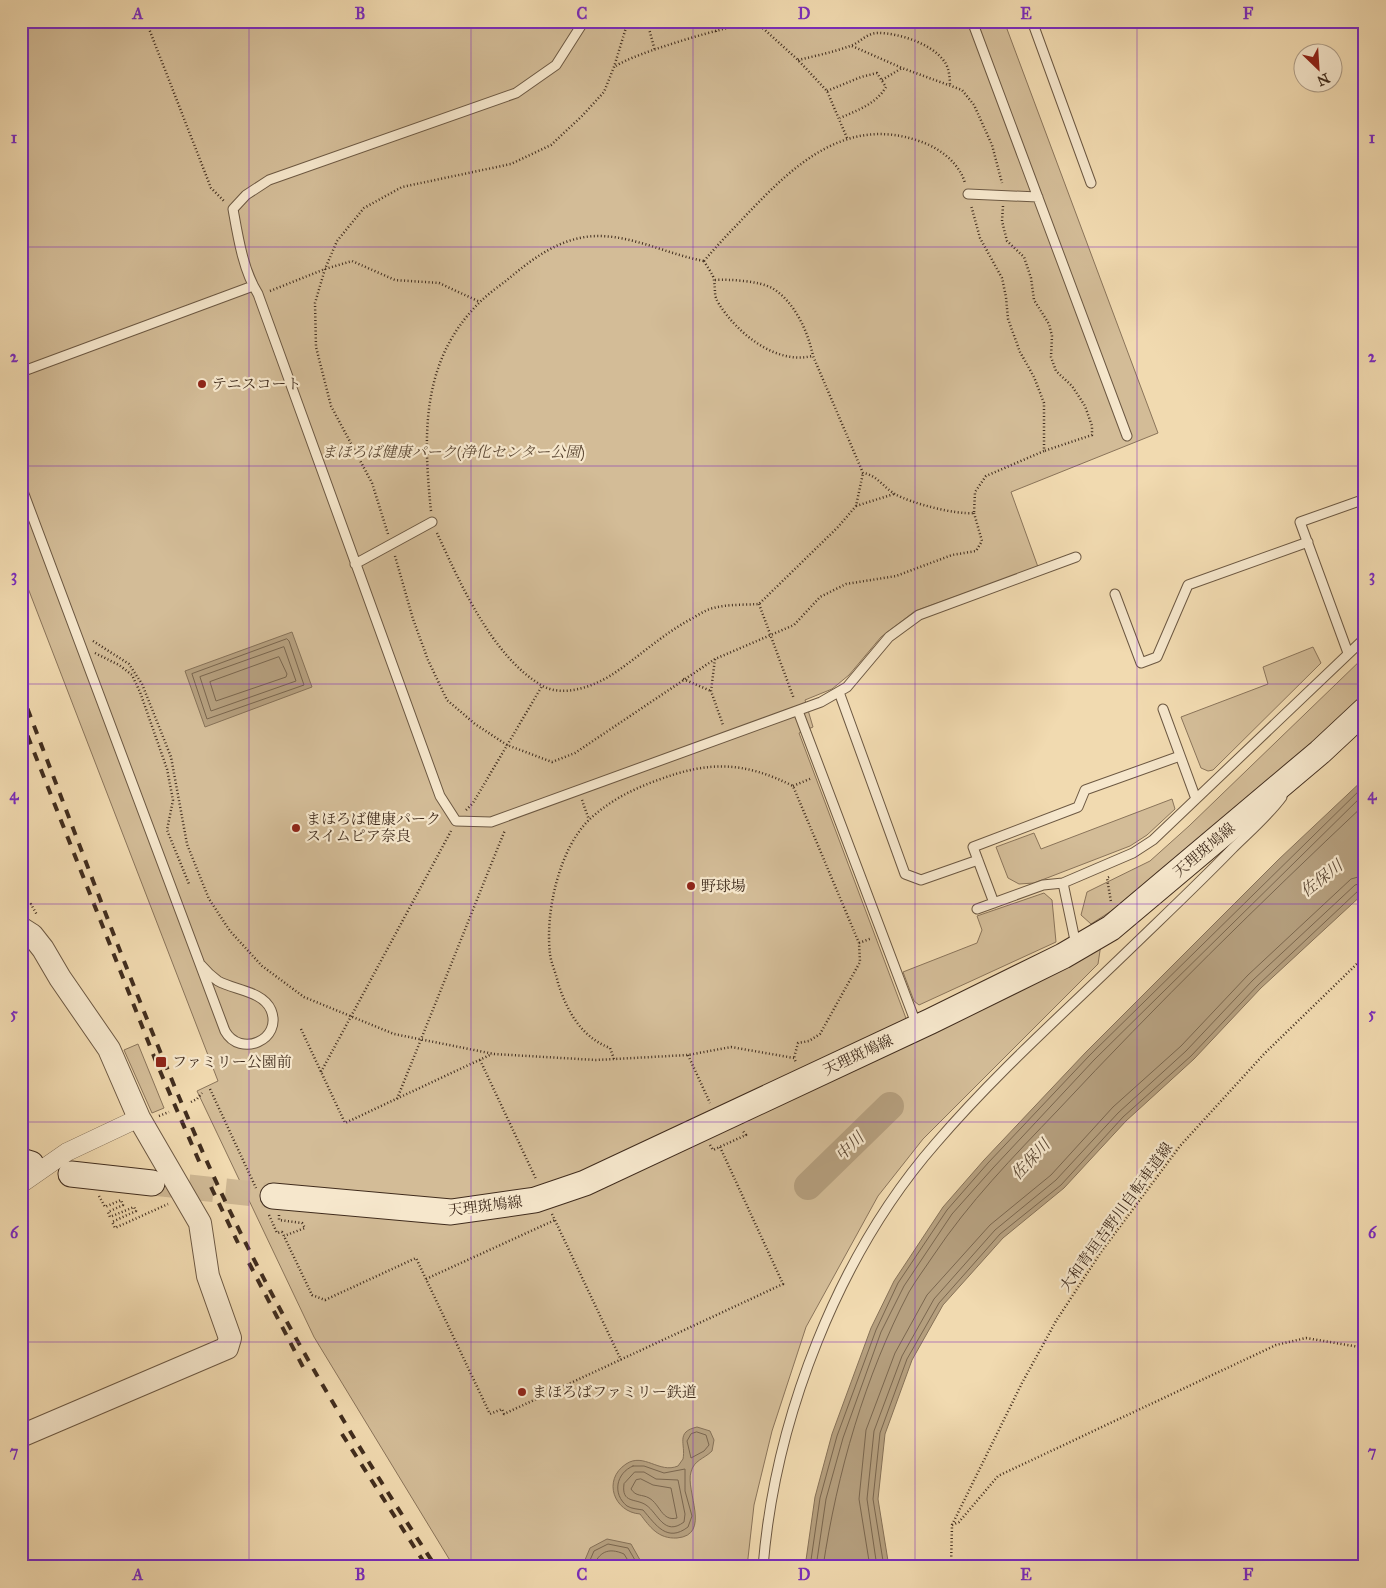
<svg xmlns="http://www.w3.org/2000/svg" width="1386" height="1588" font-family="'IM FELL Great Primer','Noto Serif JP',serif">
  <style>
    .green { fill: #d3bc97; stroke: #8a745a }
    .water { fill: #b59f7e; stroke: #867157 }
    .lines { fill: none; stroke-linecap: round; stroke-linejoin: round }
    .shore { stroke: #7a664e; stroke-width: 1 }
    .river { stroke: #b59f7e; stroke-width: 28 }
    .secondary-tunnel { stroke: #ceb793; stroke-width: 25; stroke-dasharray: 25 12; stroke-linecap: butt }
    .service-casing { stroke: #6c5842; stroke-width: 11 }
    .minor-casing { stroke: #6c5842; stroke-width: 19 }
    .tertiary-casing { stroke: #6c5842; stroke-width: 24 }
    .secondary-casing { stroke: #402c1d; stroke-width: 27 }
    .path { stroke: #402c1d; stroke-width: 2.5; stroke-dasharray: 1 2.5; stroke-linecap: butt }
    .service { stroke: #f6e7cc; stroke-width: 9 }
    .minor { stroke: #f6e7cc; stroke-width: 18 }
    .tertiary { stroke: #f6e7cc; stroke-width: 22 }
    .secondary { stroke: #f6e7cc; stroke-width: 25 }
    .rail { stroke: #402c1d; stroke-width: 4; stroke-dasharray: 9 9; stroke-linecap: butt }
    .grid { fill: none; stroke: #7b2cbf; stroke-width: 1; stroke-opacity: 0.55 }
    .poi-dot { fill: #8f2418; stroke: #f6e7cc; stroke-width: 2 }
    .labels { text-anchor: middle; stroke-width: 4.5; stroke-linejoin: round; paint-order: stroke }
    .poi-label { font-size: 15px; fill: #402c1d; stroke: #f6e7cc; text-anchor: start }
    .park-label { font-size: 15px; font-style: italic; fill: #5d4935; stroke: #f6e7cc }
    .street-label { font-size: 15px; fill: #402c1d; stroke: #f6e7cc }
    .water-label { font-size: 16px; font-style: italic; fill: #5d4935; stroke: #f6e7cc }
    .neatline { fill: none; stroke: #7b2cbf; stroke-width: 2 }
    .grid-label { font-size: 16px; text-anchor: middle; font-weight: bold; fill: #7b2cbf }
  </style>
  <rect width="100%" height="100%" fill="#f1dab0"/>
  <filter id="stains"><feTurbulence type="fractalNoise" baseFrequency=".004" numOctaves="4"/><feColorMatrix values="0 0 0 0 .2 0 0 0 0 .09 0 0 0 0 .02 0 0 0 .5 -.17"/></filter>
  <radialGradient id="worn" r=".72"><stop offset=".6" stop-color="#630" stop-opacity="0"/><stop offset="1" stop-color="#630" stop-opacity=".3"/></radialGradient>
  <path class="green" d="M21 21H1004L1158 433 1011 492 1038 567 915 611 881 637 849 675 832 689 805 700 813 727 799 733 913 1037 1101 944 1098 964 923 1139 878 1196 806 1327 772 1431 754 1505 747 1567H454L314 1337 197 1091 218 1081 21 570Z
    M1313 647 1321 663 1213 770 1208 771 1201 768 1181 717 1268 684 1263 667Z
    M1365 656V701L1119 906 1091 924 1081 915 1087 892 1150 861 1189 826Z
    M1172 799 1175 809 1147 835 1130 846 1034 883 1019 884 1008 878 996 847 1034 833 1041 849Z
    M1044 893 1052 900 1056 942 919 1005 914 1001 903 972 977 943 982 930 977 916Z
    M138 1044 164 1108 152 1113 124 1050Z"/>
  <path class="water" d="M292 632 312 687 205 727 185 671Z
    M1365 778V892L1261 988 1194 1059 1126 1121 1064 1188 1003 1238 943 1305 912 1360 885 1434 878 1499 889 1567H805L815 1497 832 1434 871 1328 894 1281 943 1207 984 1160 1086 1052 1278 860Z
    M697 1427 710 1431 714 1440 712 1451C704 1459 694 1460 691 1472 685 1491 712 1535 677 1538 658 1539 650 1527 640 1514 614 1512 602 1480 626 1464 644 1452 659 1474 678 1466L683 1459C686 1444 675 1432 697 1427Z
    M607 1539 631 1544 644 1567H582L590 1548Z"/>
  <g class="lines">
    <path class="shore" d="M287 639 289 641 304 685 207 719 192 674Z
      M284 647 296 681 211 711 200 677Z
      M279 657 287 674 286 677 216 701 210 682Z
      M697 1432 706 1435 709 1445 704 1451 691 1458 687 1441 691 1434Z
      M633 1466H644L664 1473 685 1469V1491L692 1516 688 1527C667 1543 656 1525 643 1510 638 1509 632 1509 627 1506 612 1494 616 1473 633 1466Z
      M635 1472H644L656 1479 678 1480 685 1514 684 1522C664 1537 658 1513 646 1505 636 1498 621 1504 624 1484Z
      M641 1479 653 1485 671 1488 677 1518C662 1522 660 1504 649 1498 642 1494 636 1497 631 1489L636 1480Z
      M587 1567 594 1551 608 1544 628 1548 639 1567
      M593 1567C599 1552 608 1547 624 1554L632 1567
      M810 1567 820 1498 837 1436 876 1330 898 1283 947 1210 988 1163 1089 1056 1365 785
      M816 1567 826 1499 843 1438 881 1332 904 1286 952 1214 993 1168 1094 1060 1365 793
      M823 1567C837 1473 865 1376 909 1292 916 1280 925 1268 933 1256 969 1202 1013 1157 1058 1110 1157 1004 1260 903 1365 804
      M870 1567 859 1499 866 1430 895 1353 927 1295 990 1225 1051 1175 1113 1107 1181 1046 1248 975 1351 879 1365 875
      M877 1567 867 1499 874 1431 902 1356 934 1299 995 1230 1056 1180 1118 1113 1186 1051 1253 980 1355 885 1365 882
      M884 1567 873 1499 880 1433 907 1359 939 1303 1000 1234 1061 1185 1123 1117 1191 1056 1258 985 1359 890 1365 888"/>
    <path class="river" d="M808 1186 890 1106"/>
    <path class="secondary-tunnel" d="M152 1183 273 1196"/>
    <defs>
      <path id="service" d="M584 21 556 65 516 93 269 180 246 195 233 209C238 237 243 270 258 294L440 796 456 821 491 822 821 702 847 687 889 637 919 615 1076 557
        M972 21 1127 436
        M1032 21 1091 183
        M968 194 1038 197
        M21 372 253 286
        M21 486 225 1031C240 1058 283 1040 271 1010 263 991 234 990 218 981 211 976 206 971 201 965
        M355 564 432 522
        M1115 594 1141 663 1157 657 1188 585 1308 542
        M1348 653 1300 522 1365 499
        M839 692 905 874 921 880 978 860
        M1163 709 1196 799
        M798 711 917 1026
        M1063 883 1076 945
        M994 903 973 847 1078 807 1085 790 1180 756
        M977 909 1043 885 1063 883 1133 853 1153 840 1365 638
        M763 1567C775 1419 838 1255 936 1143 996 1073 1066 1011 1133 946 1166 914 1200 882 1232 849 1249 832 1268 816 1282 797"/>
      <path id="minor" d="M21 1184 67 1152 139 1118"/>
      <path id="tertiary" d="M21 928 32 935 43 949 60 978 109 1049 139 1118 200 1223 208 1276 230 1338 227 1348 21 1436"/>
      <path id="secondary" d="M21 1161 31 1164
        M71 1174 152 1183
        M273 1196 451 1212 535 1200 585 1183 931 1021 1063 956 1111 928 1320 752 1365 710"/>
    </defs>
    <use href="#service" class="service-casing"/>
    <use href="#minor" class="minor-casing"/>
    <use href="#tertiary" class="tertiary-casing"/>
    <use href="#secondary" class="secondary-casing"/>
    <path class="path" d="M146 21 211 188 225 202
      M647 21 655 51
      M713 21 716 32
      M755 21 798 60 827 91 847 138
      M852 46 902 68 962 90 974 105 992 145 1002 183
      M798 60C815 56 834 52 850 46 860 43 866 33 878 33 898 33 931 43 944 61 949 67 950 78 950 86
      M616 66C634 53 731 25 755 22
      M882 80 902 68
      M827 91 861 77 877 73 886 87C876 104 858 110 840 118
      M1003 206 1002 221 1007 241 1024 257 1031 278 1034 300 1049 324 1052 336 1051 357 1056 371 1072 386 1085 406 1092 426V435L1044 451
      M704 261C719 243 735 227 751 210 796 163 848 116 919 141 938 147 959 162 965 183
      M704 261C707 267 714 275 714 281 716 290 713 295 719 304 737 333 776 365 812 356
      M715 280C729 279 759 281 772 288 794 301 808 331 813 356L863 473C877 475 884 488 895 494 910 503 956 515 974 513L975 492 986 476 1044 451V403L1034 377 1020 352 1008 319 1006 297 1002 278 980 238 971 205
      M270 291 325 269 352 261 395 280 439 283 480 302
      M21 467 24 475
      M856 506 894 494
      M431 511C423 434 421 360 480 302 488 294 498 287 507 280 531 260 554 242 585 237 625 231 665 254 704 261
      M437 533C460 583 492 656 541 685 562 698 593 687 613 674 640 656 664 633 693 618 700 614 707 609 714 608 728 604 745 605 759 604L838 527 856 506 863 473
      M388 534 372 483 331 406 316 347 315 303 325 269 337 241 364 208 402 187 511 164 551 145 582 116 604 92 614 67 628 21
      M395 556 413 619 428 660 447 700 475 724 507 745 552 762 575 753 715 659 794 625 820 597 846 584 896 576 952 555 976 551 982 541 974 513
      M759 604 794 699
      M93 641 129 664 142 684 171 757 187 844 209 899 230 931 262 966 304 997 394 1034 494 1054 596 1060 688 1055 731 1047 794 1058 796 1062
      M95 653 119 665 132 675 140 692 167 769 173 800 167 830 189 884
      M715 659 711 691 723 725
      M683 679 711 691
      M793 786 812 778
      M582 800 589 820
      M466 810 473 803 542 686
      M1109 877 1107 878 1111 902
      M21 909 31 904 37 915
      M859 943 872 938
      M301 1029 345 1123 492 1054
      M688 1055 710 1103
      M614 1059 610 1048C581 1037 567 1011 558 983 556 973 551 963 550 954 545 913 559 848 590 819 609 801 633 789 658 780 709 761 743 761 793 786L859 943 860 962 820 1034 809 1041 798 1043 794 1058
      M480 1060 536 1179
      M321 1072 451 831
      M210 1089 256 1188
      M397 1099 505 830
      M191 1102 197 1099 202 1093
      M159 1116 169 1112
      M710 1145 713 1150 746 1135 743 1131
      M99 1196 105 1207 121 1200 123 1205 108 1212 110 1217 134 1207 136 1211 112 1222 115 1228 168 1204
      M552 1214 621 1360
      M269 1215 277 1233 282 1232 312 1295 325 1300 416 1258 490 1414 502 1409 504 1414 783 1284 720 1147
      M279 1215V1220L302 1223 305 1228 284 1236
      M426 1279 555 1220
      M952 1525 959 1522 998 1476 1276 1345 1306 1338 1365 1348
      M951 1567 952 1525 1022 1383 1056 1321 1101 1252 1180 1146 1264 1054 1365 956"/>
    <use href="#service" class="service"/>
    <use href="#minor" class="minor"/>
    <use href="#tertiary" class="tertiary"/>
    <use href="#secondary" class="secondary"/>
    <path class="rail" d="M21 692C81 847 137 1003 204 1155 268 1299 349 1435 436 1567
      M21 719 157 1064 202 1168
      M211 1187 238 1243
      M249 1263 303 1367
      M342 1434 427 1567"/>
  </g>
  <path class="grid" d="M249 21V1567M471 21V1567M693 21V1567M915 21V1567M1137 21V1567M21 247H1365M21 466H1365M21 684H1365M21 904H1365M21 1122H1365M21 1342H1365"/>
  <g class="poi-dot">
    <circle cx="202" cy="384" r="5"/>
    <circle cx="296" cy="828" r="5"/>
    <circle cx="691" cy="886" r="5"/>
    <rect x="155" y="1056" width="12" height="12" rx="2.5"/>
    <circle cx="522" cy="1392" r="5"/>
  </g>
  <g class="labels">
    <g class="poi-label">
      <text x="212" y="389">テニスコート</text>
      <text x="306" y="824">まほろば健康パーク<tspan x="306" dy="17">スイムピア奈良</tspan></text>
      <text x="701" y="891">野球場</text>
      <text x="172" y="1067">ファミリー公園前</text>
      <text x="532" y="1397">まほろばファミリー鉄道</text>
    </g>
    <g class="park-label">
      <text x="453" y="457">まほろば健康パーク(浄化センター公園)</text>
    </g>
    <g class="street-label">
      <text transform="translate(1204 850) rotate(-40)" y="5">天理斑鳩線</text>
      <text transform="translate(858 1055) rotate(-25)" y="5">天理斑鳩線</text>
      <text transform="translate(485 1206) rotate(-7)" y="5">天理斑鳩線</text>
      <text transform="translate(1116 1217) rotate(-54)" y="5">大和青垣吉野川自転車道線</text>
    </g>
    <g class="water-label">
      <text transform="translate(1321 878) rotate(-38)" y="6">佐保川</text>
      <text transform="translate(849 1146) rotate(-44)" y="6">中川</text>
      <text transform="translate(1030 1159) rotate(-47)" y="6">佐保川</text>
    </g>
  </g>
  <rect width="1386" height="1588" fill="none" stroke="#f1dab0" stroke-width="55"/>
  <g transform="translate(1318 68) rotate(155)"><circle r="24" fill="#f6e7cc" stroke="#ad9c86"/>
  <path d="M0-4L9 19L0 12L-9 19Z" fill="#8f2418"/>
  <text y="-8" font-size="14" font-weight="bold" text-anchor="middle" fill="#402c1d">N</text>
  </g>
  <rect x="28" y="28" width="1330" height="1532" class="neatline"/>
  <g class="grid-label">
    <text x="138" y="19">A</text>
    <text x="360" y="19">B</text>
    <text x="582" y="19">C</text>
    <text x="804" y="19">D</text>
    <text x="1026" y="19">E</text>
    <text x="1248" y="19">F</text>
    <text x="14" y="143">1</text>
    <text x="1372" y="143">1</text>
    <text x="14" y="362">2</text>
    <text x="1372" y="362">2</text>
    <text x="14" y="581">3</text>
    <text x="1372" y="581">3</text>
    <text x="14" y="800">4</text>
    <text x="1372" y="800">4</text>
    <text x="14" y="1019">5</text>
    <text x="1372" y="1019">5</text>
    <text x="14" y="1238">6</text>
    <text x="1372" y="1238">6</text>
    <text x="14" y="1457">7</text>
    <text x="1372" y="1457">7</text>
    <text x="138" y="1580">A</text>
    <text x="360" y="1580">B</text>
    <text x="582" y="1580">C</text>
    <text x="804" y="1580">D</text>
    <text x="1026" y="1580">E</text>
    <text x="1248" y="1580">F</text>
  </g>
  <rect width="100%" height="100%" filter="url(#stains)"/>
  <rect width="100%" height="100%" fill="url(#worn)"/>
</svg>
